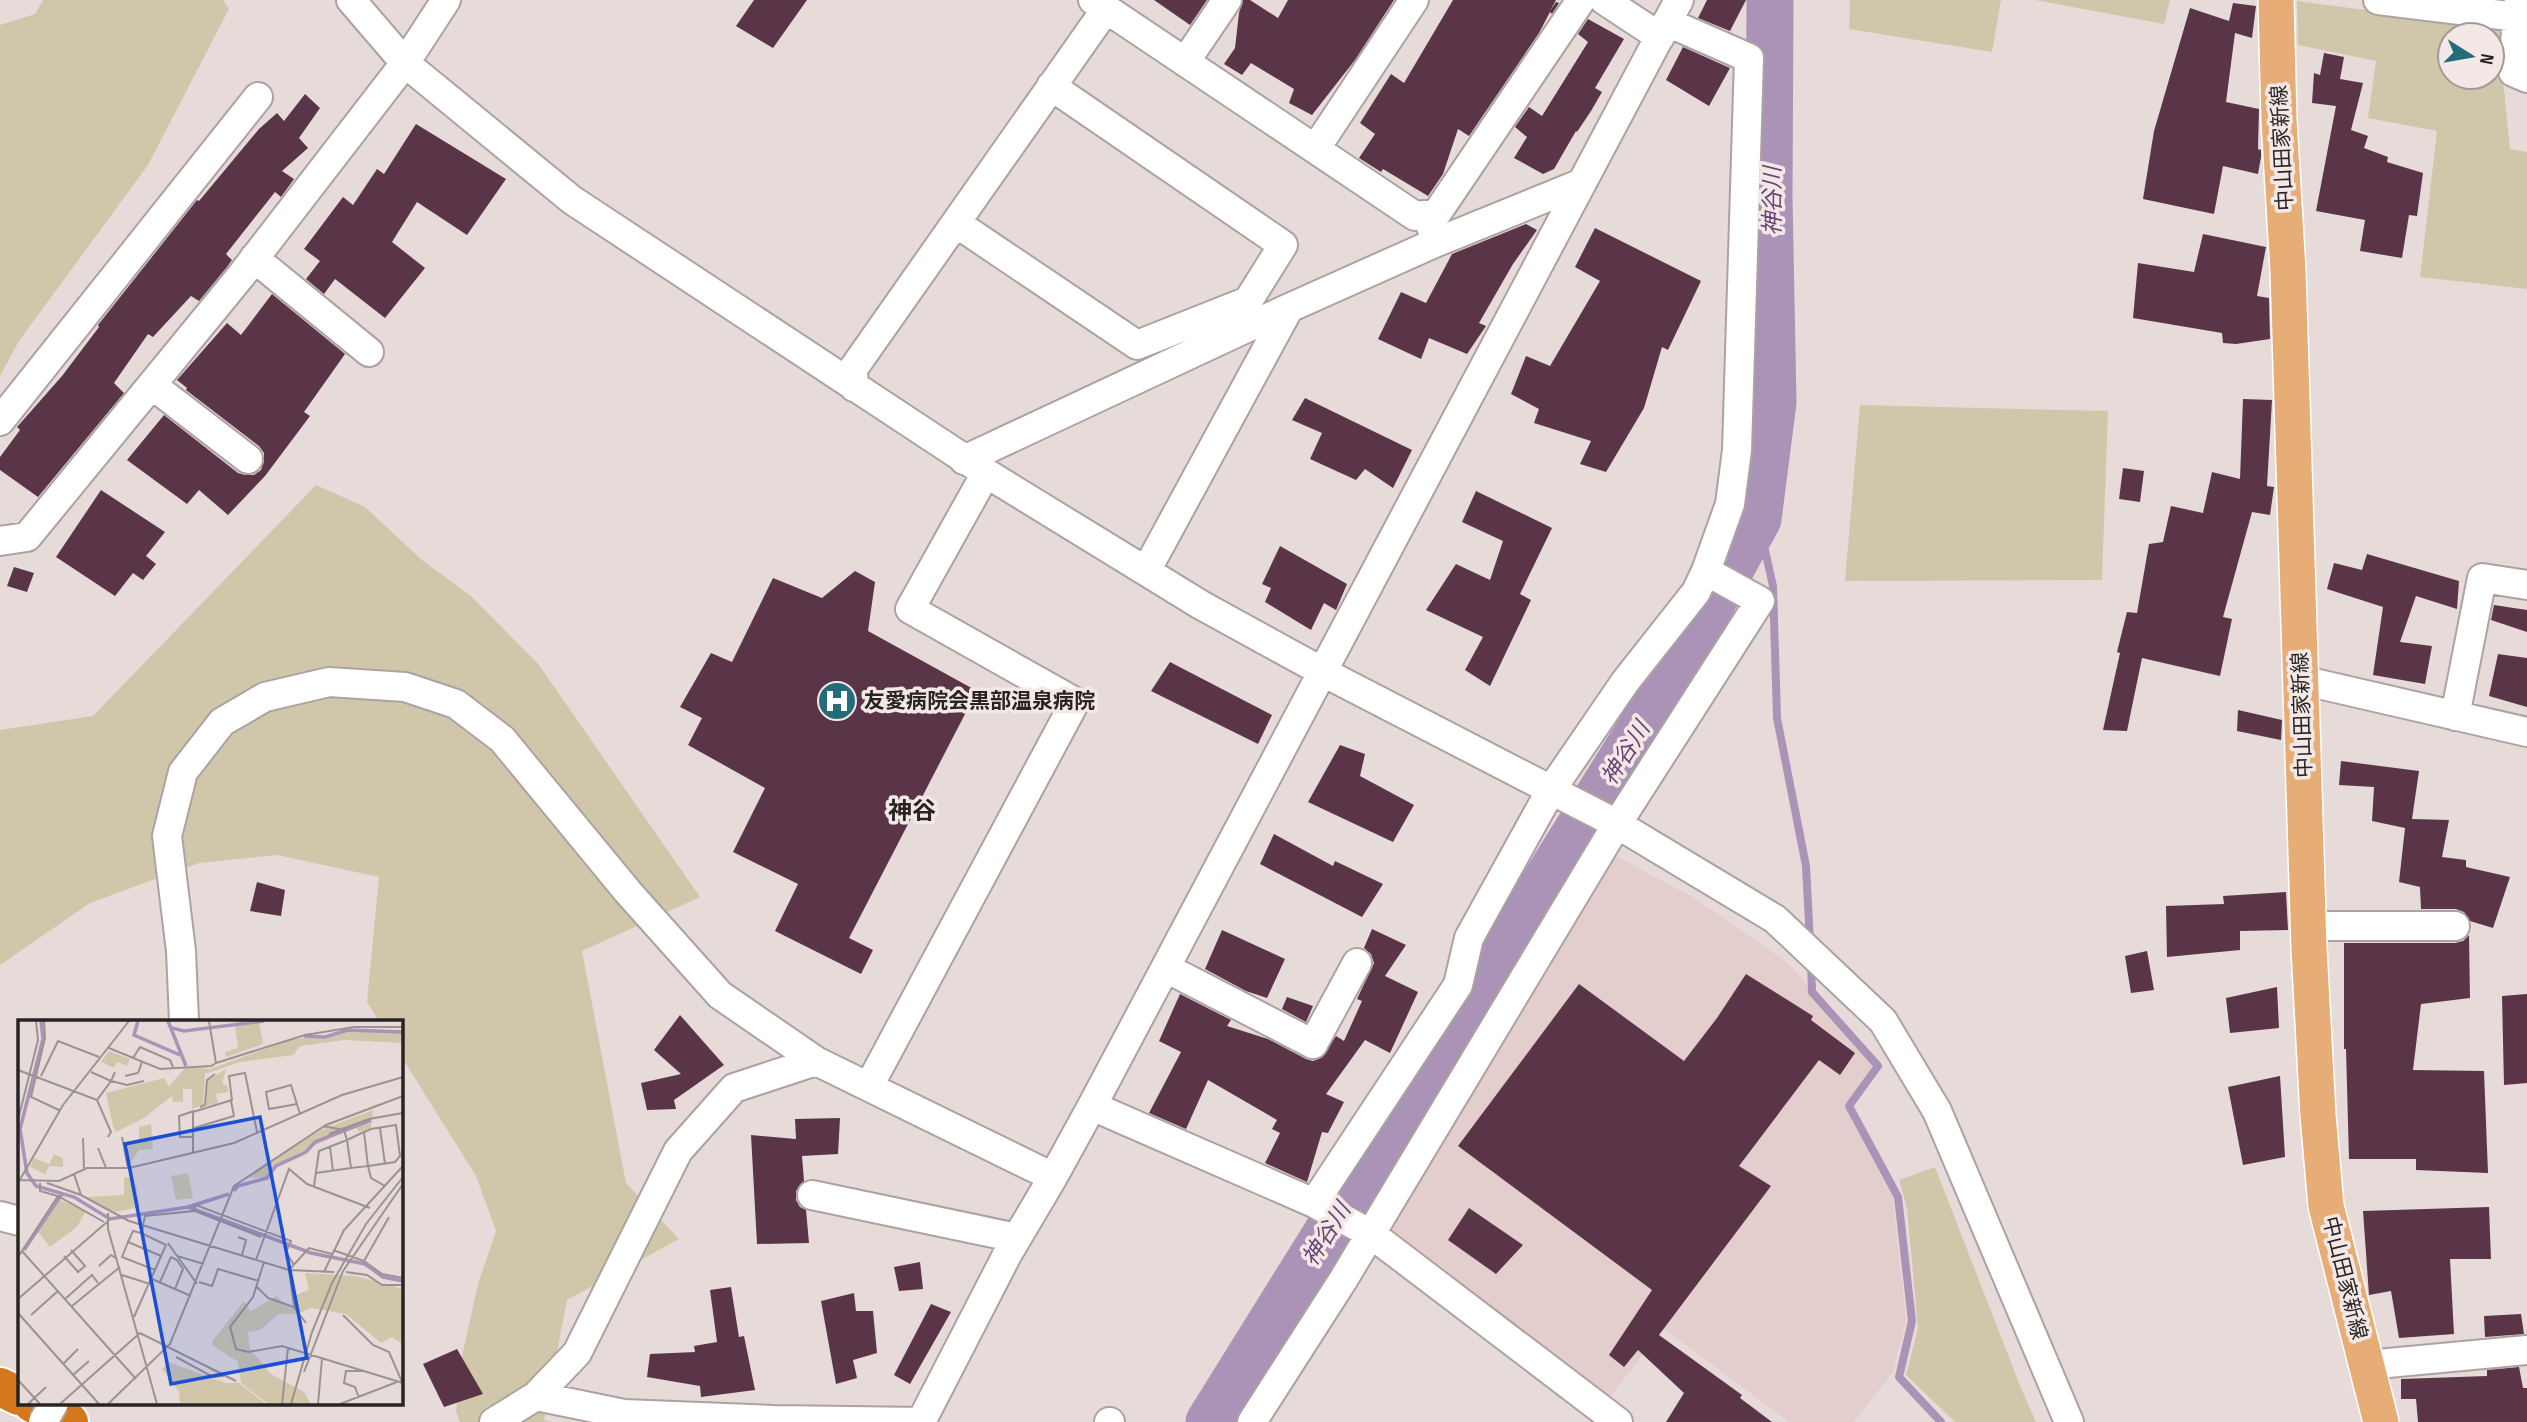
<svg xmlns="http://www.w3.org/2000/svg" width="2527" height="1422" font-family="'Sofia Sans Condensed','Noto Sans JP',sans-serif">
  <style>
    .built { fill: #e3cecd }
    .green { fill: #d0c7ab; fill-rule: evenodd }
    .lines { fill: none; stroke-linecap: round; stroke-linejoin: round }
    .stream { stroke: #ab92b7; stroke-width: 8 }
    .river { stroke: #ab92b7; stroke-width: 47 }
    .building { fill: #5a3547 }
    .minor-casing { stroke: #ada2a1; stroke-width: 32 }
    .major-casing { stroke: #fff; stroke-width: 38 }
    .highway-casing { stroke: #fff; stroke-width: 42 }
    .minor { stroke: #fff; stroke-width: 28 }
    .major { stroke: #e6ad77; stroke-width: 35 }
    .highway { stroke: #d5771c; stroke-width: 38 }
    .minor-bridge-casing { stroke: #ada2a1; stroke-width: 32; stroke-linecap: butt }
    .minor-bridge { stroke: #fff; stroke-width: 28 }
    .labels { text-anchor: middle; stroke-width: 7; stroke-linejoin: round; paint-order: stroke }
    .street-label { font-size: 21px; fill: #282423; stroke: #f4e8e7 }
    .poi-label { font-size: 21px; font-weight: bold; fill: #282423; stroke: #f4e8e7; text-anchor: start }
    .water-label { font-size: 23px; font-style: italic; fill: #684577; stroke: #f4e8e7 }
    .quarter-label { font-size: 24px; font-weight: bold; fill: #282423; stroke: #f4e8e7 }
    .inset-river { fill: none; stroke: #ab92b7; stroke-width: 3.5 }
    .inset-road { fill: none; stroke: #9b9291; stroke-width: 2 }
    .view { fill: #1d4ed8; fill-opacity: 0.15; stroke: #1d4ed8; stroke-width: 3.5 }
    .inset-edge { fill: none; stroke: #282423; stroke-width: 3.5 }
  </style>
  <rect width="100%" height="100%" fill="#e7dbda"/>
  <path class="built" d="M1616 856 1696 899 1784 960 1879 1061 1844 1106 1893 1198 1906 1321 1893 1372 1854 1422H1789L1663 1328 1606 1402 1382 1231Z"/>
  <path class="green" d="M43 0H223L229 9 148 165 19 341 0 376V25L35 14Z
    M1850 0H2001L1992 52 1849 29Z
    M2035 0H2170L2164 24Z
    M2297 1 2502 28V70L2510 149 2527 152V289L2420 277 2437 131 2368 118 2376 61 2298 45ZM2450 35H2492V77H2450Z
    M1860 405 2108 411 2102 580 1845 581Z
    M316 485 365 507 422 560 471 596 539 665 700 897 582 951 626 1183 679 1239 567 1300 544 1420 552 1422H460L456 1412 462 1356 478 1284 496 1231 476 1176 401 1056V1021H379L367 1002 379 877 277 855 199 863 90 903 0 965V730L93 716Z
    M1935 1167 2021 1388 2036 1422H1955L1906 1375 1918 1328 1907 1208 1899 1180Z"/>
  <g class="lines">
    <path class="stream" d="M1758 519 1773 586 1777 718 1806 866 1810 942
      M1811 962 1812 992 1878 1066 1849 1106 1898 1197 1912 1321 1899 1377 1941 1422"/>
    <path class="river" d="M1209 1422 1662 694 1758 519 1773 402 1769 197 1770 0"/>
  </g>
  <path class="building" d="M754 0H807L773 48 736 26Z
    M1154 0H1207L1190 25Z
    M1243 0H1250L1278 18 1288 0H1394L1355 60 1312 115 1289 103 1294 89 1251 63 1242 75 1224 64 1235 48 1239 13Z
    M1453 0H1556L1550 11 1556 2 1559 3 1552 14 1550 12 1539 33 1469 136 1458 129 1443 174 1428 196 1383 169 1381 172 1359 158 1375 134 1360 123 1391 74 1404 83Z
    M1707 0H1746L1730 31 1698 18Z
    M2233 3 2256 6 2252 38 2235 33 2226 102 2259 109 2258 149 2261 150V157L2258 174 2223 166 2214 214 2143 199 2154 131 2190 8 2229 21Z
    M1588 19 1624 39 1595 88 1602 92 1591 111 1577 132 1576 131 1554 169 1543 174 1514 158 1527 137 1515 127 1529 107 1542 116 1588 42 1578 34Z
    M1683 47 1730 68 1709 106 1666 80Z
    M2324 53 2344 57 2340 79 2363 83 2351 130 2368 136 2364 148 2388 157 2387 162 2423 173 2417 216 2409 215 2402 258 2360 251 2365 220 2316 211 2336 106 2312 103 2314 73 2320 75Z
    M305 94 320 108 299 138 308 148 282 171 294 179 281 197 275 192 226 254 232 260 227 267 199 301 191 296 153 337 148 334 114 383 124 393 38 497 0 470V457L20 430 17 427 62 376 99 327 98 325 197 200 199 201 259 129 277 113 284 121Z
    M416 124 506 179 467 235 417 202 392 242 425 268 385 318 335 279 324 294 306 279 320 261 304 249 343 197 353 205 377 169 384 174Z
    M1526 224 1537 230 1513 264 1479 323 1486 326 1467 354 1429 338 1421 359 1378 339 1401 292 1426 303 1452 254Z
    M1595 228 1701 281 1668 350 1662 347 1644 408 1606 472 1580 464 1591 441 1534 423 1539 409 1511 394 1526 356 1550 366 1600 281 1575 267Z
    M2203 234 2266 247 2257 296 2269 298 2270 339 2236 344 2223 343 2222 333 2133 318 2138 263 2194 272Z
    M272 294 345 354 304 412 310 416 265 476 228 515 199 490 187 504 127 460 164 415 238 473 245 475H254L261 470 264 461V453L259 446 186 390 187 388 177 380 227 323 241 335Z
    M1305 398 1412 450 1393 488 1365 469 1356 480 1310 459 1322 433 1292 420Z
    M2243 399 2272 400 2267 486 2274 487 2270 515 2252 512 2223 617 2232 619 2220 676 2142 658 2127 731 2103 730 2120 653 2117 652 2127 612 2137 613 2149 544 2163 542 2171 506 2203 513 2212 472 2240 479Z
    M2123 468 2144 471 2140 502 2119 499Z
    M101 490 165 532 146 556 156 564 143 580 133 573 115 596 56 557Z
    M1476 491 1552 528 1520 594 1531 600 1490 686 1465 670 1483 637 1426 610 1456 564 1490 580 1503 541 1462 522Z
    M1280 546 1347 584 1336 610 1324 603 1311 630 1265 602 1271 588 1262 584Z
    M2367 554 2459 581 2457 609 2416 596 2400 642 2432 646 2425 684 2373 675 2383 607 2327 589 2334 563 2362 570Z
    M14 567 34 573 27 592 7 586Z
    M855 571 875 582 868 631 977 691 849 938 873 950 861 974 775 931 798 884 733 852 765 788 688 745 702 718 680 707 711 653 732 662 773 578 822 598Z
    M2494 605 2527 610V632L2491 620Z
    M2498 654 2527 658V707L2489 696Z
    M1170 662 1272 715 1258 744 1151 691Z
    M2238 710 2282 720 2281 740 2237 731Z
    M1340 745 1365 754 1360 776 1414 805 1393 842 1308 802Z
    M2341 761 2419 771 2412 819 2449 820 2442 857 2466 860V867L2510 877 2493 928 2470 921 2464 912 2456 909H2421L2420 887 2399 882 2405 828 2372 821 2374 787 2339 785Z
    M1274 834 1333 866 1335 861 1383 884 1362 917 1260 864Z
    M257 882 285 890 281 916 250 911Z
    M2286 892 2288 930 2240 931V950L2167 957 2166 906 2224 904 2223 896Z
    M1372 929 1406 945 1385 976 1418 992 1390 1053 1365 1040 1326 1094 1344 1102 1328 1133 1322 1132 1307 1182 1265 1163 1280 1133 1272 1129 1277 1120 1208 1080 1186 1129 1149 1113 1181 1052 1159 1041 1180 994 1231 1020 1227 1026 1268 1039 1306 1059 1313 1061 1321 1058 1336 1036 1344 1041 1362 1001 1357 999 1374 963 1371 954 1364 948Z
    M1222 930 1285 959 1267 998 1246 991 1205 969Z
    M2469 935 2470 998 2421 1004 2413 1070 2484 1071 2488 1173 2416 1170V1159H2349L2346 1049H2344V943H2455L2463 941Z
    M2147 951 2154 990 2131 993 2125 956Z
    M1746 974 1813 1016 1811 1020 1855 1053 1840 1075 1819 1060 1739 1166 1771 1186 1659 1335 1742 1395 1740 1398 1772 1422H1666L1684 1393 1638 1350 1624 1367 1609 1355 1652 1290 1458 1146 1579 984 1684 1061 1717 1018Z
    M2277 987 2279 1028 2230 1033 2226 998Z
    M2527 994V1083L2504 1085 2502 996Z
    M1287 997 1313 1006 1306 1022 1282 1009Z
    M680 1015 724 1065 674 1100 676 1109 647 1110 641 1083 681 1074 654 1050Z
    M2280 1076 2285 1157 2243 1165 2228 1087Z
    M840 1118 838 1154 802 1156 804 1181 796 1191V1200L800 1207 806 1210 809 1243 757 1244 751 1135 796 1139 795 1119Z
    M2489 1207 2491 1259H2450L2454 1334 2399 1338 2391 1291 2369 1295 2363 1211Z
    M1469 1208 1523 1245 1496 1274 1448 1240Z
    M920 1262 923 1289 899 1291 894 1267Z
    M731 1287 739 1337 744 1336 755 1390 701 1397 700 1386 647 1377 650 1354 695 1352 694 1346 717 1342 710 1290Z
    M854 1293 856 1311H873L877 1353 853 1360 857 1378 836 1384 821 1301Z
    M931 1304 951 1312 910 1384 894 1375Z
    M2521 1314 2524 1334 2485 1337 2484 1316Z
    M457 1349 483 1394 444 1407 423 1364Z
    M2519 1367 2523 1388H2527V1422H2418L2416 1399H2401V1379L2487 1376V1370Z"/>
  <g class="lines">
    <defs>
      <path id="minor" d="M351 0 405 63 572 200 986 473 1201 605 1323 672 1617 824 1775 919 1883 1021 1937 1111 2069 1422
        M1093 0 1415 216 1437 213 1581 0
        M1604 0 1660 37
        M2378 0 2517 17 2519 0
        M2517 17 2513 72 2527 78
        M1185 62 1227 0
        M1316 148 1414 0
        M956 223 1137 345 1248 301 1283 245 1051 86
        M1431 227 1437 242 1582 183
        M254 258 369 352
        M152 385 248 459
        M854 387 853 369 1106 9
        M0 421 258 97
        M964 460 1289 308
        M0 541 27 537 240 277 405 63 446 0
        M1146 571 1289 308 1437 242
        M2301 680 2527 732
        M2455 716 2482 578 2527 585
        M2308 926H2455
        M1166 968 1313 1044 1357 963
        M184 1021 181 951 167 836 183 772 222 722 265 697 329 682 405 687 456 704 502 739 628 892 720 995 816 1061 1053 1177
        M869 1086 1075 702 910 609 986 473
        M1092 1106 1314 1203 1371 1234 1618 1422
        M812 1195 1017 1238
        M1314 1203 1458 985 1469 938 1551 790 1625 682 1696 592 1706 571
        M0 1216 19 1221
        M2367 1365 2527 1350
        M536 1396 624 1414 774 1420 923 1422
        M494 1422 536 1396 577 1353 678 1151 734 1088 816 1061
        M921 1422 1008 1253 1053 1177 1092 1106 1679 0
        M1109 1422H1110
        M1252 1422 1343 1280 1617 824 1760 601 1706 571 1730 504 1737 450 1749 58 1667 22"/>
      <path id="major" d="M2276 0 2279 120 2288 271 2309 948 2318 1115 2326 1206 2381 1422"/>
      <path id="highway" d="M0 1387 19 1396
        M32 1403 69 1422"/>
    </defs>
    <use href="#minor" class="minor-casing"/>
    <use href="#major" class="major-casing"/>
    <use href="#highway" class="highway-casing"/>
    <use href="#minor" class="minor"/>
    <use href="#major" class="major"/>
    <use href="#highway" class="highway"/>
    <defs>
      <path id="minor-bridge" d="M43 1422 54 1403"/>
    </defs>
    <use href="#minor-bridge" class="minor-bridge-casing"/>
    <use href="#minor-bridge" class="minor-bridge"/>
  </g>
  <defs>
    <symbol id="hospital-disc" viewBox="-11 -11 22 22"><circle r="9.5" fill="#256c7a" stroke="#f4e8e7"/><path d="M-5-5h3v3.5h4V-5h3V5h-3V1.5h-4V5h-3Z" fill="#fff"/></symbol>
  </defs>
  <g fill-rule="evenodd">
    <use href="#hospital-disc" x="815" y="679" width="44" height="44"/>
  </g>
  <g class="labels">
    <g class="street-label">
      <text transform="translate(2282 148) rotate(-93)" y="7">中山田家新線</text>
      <text transform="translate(2302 715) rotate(-92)" y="7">中山田家新線</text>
      <text transform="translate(2345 1278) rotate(76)" y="7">中山田家新線</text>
    </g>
    <g class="poi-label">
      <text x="864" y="708">友愛病院会黒部温泉病院</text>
    </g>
    <g class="water-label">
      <text transform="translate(1772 201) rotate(-90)" y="8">神谷川</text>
      <text transform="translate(1625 753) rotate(-58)" y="8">神谷川</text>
      <text transform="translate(1326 1234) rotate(-58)" y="8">神谷川</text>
    </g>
    <g class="quarter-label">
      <text x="912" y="819">神谷</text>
    </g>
  </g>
  <g transform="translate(18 1020)">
    <rect width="385" height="385" fill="#e7dbda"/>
    <path d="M241 2 245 24 208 37 207 32 220 28 217 6ZM325 9 385 12V23L326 20 282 26 275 35 222 42 187 54 185 85 174 89V69H165V82H155L154 76 126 98 98 112 95 106 88 73 146 58 151 66 168 47 192 49 274 19 310 16ZM91 31 112 39 109 46 99 42 96 48 83 42ZM208 49 204 64 209 65 210 72 198 74 200 83 188 86 190 60ZM355 90 353 108 341 112 338 107 316 116 257 145 249 157 229 158 303 110ZM133 104 135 129 121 130 111 145 110 125 121 122V107ZM36 134 45 138V147L31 146 27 154 12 147 16 138 31 144ZM170 153 175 178 158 180 153 156ZM106 157 116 158 122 187 97 192 69 177 106 175ZM42 180 68 191 59 207 32 227 20 212ZM287 253 338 256 385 269V324L374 317 363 323 328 294 293 288 279 294H261L242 310 230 312 232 329 253 354 286 372 293 384H250L223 363 220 342 194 325 195 320 226 281 233 291 259 276 267 286H278V275L291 270ZM150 342 208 363H221L248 384H162L161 372 144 349Z" fill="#d0c7ab"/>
    <path class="inset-river" d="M23 1 25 19 2 109 9 153 18 166 56 177 92 199 170 187 293 233 347 244 365 257 385 261M120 1 116 15 162 35M150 1 168 46M154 8 166 11 246 1M286 16 307 17 330 10 385 12M216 171 220 166 249 158 258 146 288 132 297 122 353 100M170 187 211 174M6 230 44 174"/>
    <path class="inset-road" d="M26 1 27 18 13 77 41 90M91 28 142 49 193 46 198 43 191 1M115 38 122 27 152 40 155 47M198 43 287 15 336 7H385M0 50 79 80 93 61 73 52M97 52 93 61 109 65 126 61M23 56 40 21 81 37M107 56 120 53 124 42M79 80 93 112 90 117M279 84 251 89 248 72 273 65 282 94M182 87 187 85 189 60 197 54M176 91 161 96 162 117H176M0 100 20 20 18 1M305 106 326 110 329 120 346 112 353 109 378 105 382 136 377 142 350 146 346 112M176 108 216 96 213 81M362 108 367 144M311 114 351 99 385 93M104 117 110 148M65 118 66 149M312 127 315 151M80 128 88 148M175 132V92L214 80 211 56 227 53 239 112M298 153 333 148M56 154 63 175M2 160 41 161 69 148H111L216 123 324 75 385 57M0 163 45 85 111 1M29 163 63 175 111 201 271 250 316 252M296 166 301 131 329 120 333 148 350 146 353 158 367 166M40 176 86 202M177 191 243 217M90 193V209L139 384M125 205 127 196 176 191 178 185 273 221 268 232 276 245M123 213 115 211 110 222 143 236M220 217 228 220 224 235M110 222 104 237 137 250M150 223 159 236 186 244M315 230 346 241 371 197M4 231 118 359M46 236 60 252 67 246 53 230M0 237 40 176 22 171V163M160 237 179 264M238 240 271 149 289 164 352 188M346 241 364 254 385 258M246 242 235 277 212 307 218 329 230 332 264 326 385 363M81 246 93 235 99 239M271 250 291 228 314 234M271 250 276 286M306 252 326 210 385 146M328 252 349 255 364 265H385M104 255 132 264M134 259 173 276M142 262 153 237 159 240 165 249 157 269M181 262 194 266 200 249 241 261M239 267 250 278 276 287 288 303M0 279 89 202M47 279 74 255 80 263M54 286 102 247M0 293 81 384M13 295 40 271M325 295 355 325 371 332 385 364M116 297 148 225 123 213 126 205M158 337 195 357 206 356M45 344 60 329M286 352 325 251 385 164M55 355 71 341M0 360 22 384M341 378 337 367 326 363 328 351H347M10 384 28 367M42 384 122 313 218 361M90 384 152 324 216 166 308 105 385 76M264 384 270 328M273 384 294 312 314 263 348 204 385 157M300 384 304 339M322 384 379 362"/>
    <path class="view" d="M242 97 289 338 153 364 107 124Z"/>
    <rect width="385" height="385" class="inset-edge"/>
  </g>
  <g transform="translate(2471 56) rotate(101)"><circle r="33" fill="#f4e8e7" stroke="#a29a99" stroke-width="2"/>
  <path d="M0-5L12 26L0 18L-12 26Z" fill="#256c7a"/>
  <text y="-10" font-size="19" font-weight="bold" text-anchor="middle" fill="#282423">N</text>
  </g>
</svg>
